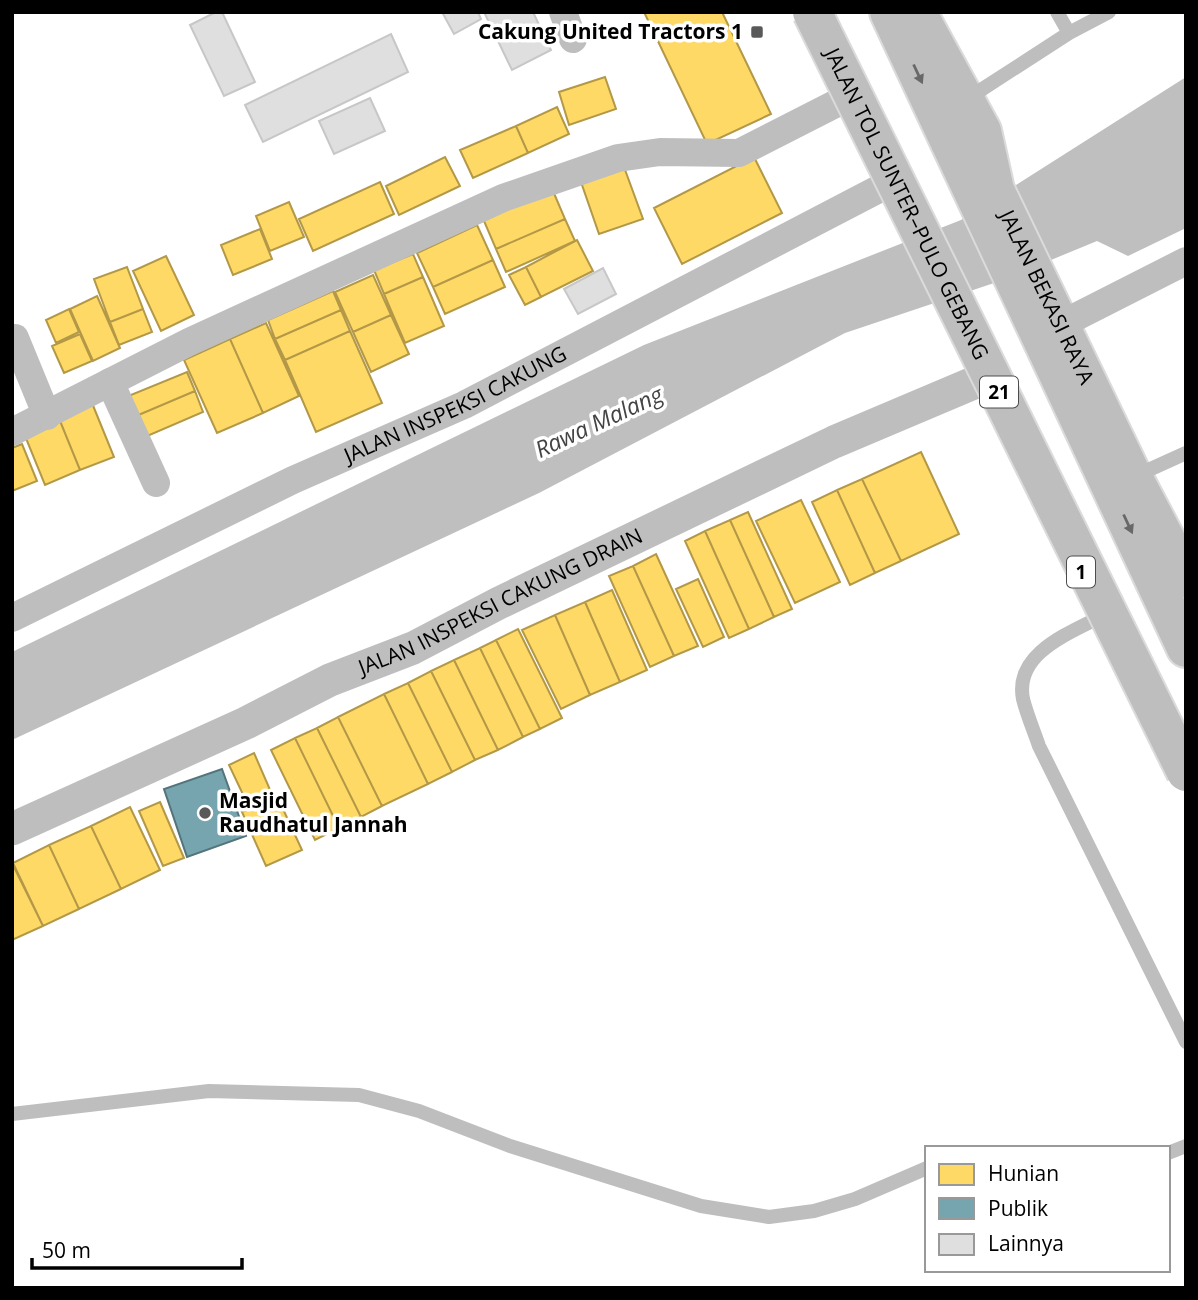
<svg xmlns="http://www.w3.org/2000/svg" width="1198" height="1300" font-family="'Open Sans',sans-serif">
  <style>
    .water { fill: #bfbfbf }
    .homes { fill: #ffd966; stroke: #b29847; stroke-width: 2 }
    .public { fill: #76a5af; stroke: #53747a; stroke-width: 2 }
    .building { fill: #dfdfdf; stroke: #c7c7c7; stroke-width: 2 }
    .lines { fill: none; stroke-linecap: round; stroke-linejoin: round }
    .trunk-casing { stroke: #dbdbdb; stroke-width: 42 }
    .motorway-casing { stroke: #dbdbdb; stroke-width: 42 }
    .service { stroke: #bebebe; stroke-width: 14 }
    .minor { stroke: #bebebe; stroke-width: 28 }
    .tertiary { stroke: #bebebe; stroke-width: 33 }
    .trunk { stroke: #bebebe; stroke-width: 38 }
    .motorway { stroke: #bebebe; stroke-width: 38 }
    .motorway-bridge-casing { stroke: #dbdbdb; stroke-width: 42; stroke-linecap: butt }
    .motorway-bridge { stroke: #bebebe; stroke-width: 38 }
    .oneway { fill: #686868 }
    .poi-dot { fill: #595959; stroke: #fff; stroke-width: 2.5 }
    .labels { text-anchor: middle; stroke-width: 7; stroke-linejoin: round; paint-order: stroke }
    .shield { fill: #fff; stroke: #4c4c4c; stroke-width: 2 }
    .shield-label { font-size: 19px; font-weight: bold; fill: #000 }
    .poi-label { font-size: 21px; font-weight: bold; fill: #000; stroke: #fff; text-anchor: end }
    .street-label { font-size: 21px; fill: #000; stroke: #fff }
    .water-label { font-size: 23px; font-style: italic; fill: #444; stroke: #fff }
  </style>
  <rect width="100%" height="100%" fill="#fff"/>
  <path class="water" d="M1186 77V228L1128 256 1097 241 1000 281 845 333 539 493 12 740V652L644 345 961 220Z"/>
  <path class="homes" d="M644 12H722L771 114 707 144Z
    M605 77 616 109 569 125 559 92Z
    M557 107 569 134 528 153 516 126Z
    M516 126 528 153 473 178 460 150Z
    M445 157 460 186 399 215 386 186Z
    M754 157 782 213 682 264 654 208Z
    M624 167 643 219 599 234 581 182Z
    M380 182 394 214 313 251 299 219Z
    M550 184 565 219 496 249 481 214Z
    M289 202 304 237 270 251 256 216Z
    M565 219 575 241 506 272 496 249Z
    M477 225 493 260 433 287 417 253Z
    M260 229 272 259 233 275 221 245Z
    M577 240 593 271 541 297 526 267Z
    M413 254 423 277 384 294 374 270Z
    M166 256 194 315 161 331 133 271Z
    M493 260 505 287 445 314 433 287Z
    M127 267 143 309 110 322 94 279Z
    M526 267 541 297 525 305 509 275Z
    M373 275 391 315 353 332 335 292Z
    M423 277 444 326 405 343 384 294Z
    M333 291 341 310 275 339 268 320Z
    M97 296 120 348 93 361 70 309Z
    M69 309 79 332 56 343 46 320Z
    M143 309 152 332 119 345 110 322Z
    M341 310 350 331 285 360 275 339Z
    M391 315 409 354 371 372 353 332Z
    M266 323 299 396 263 413 230 339Z
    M350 331 382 403 316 432 285 360Z
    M80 334 92 361 64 373 52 346Z
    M230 339 263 413 217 433 184 360Z
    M187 372 195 391 129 419 121 399Z
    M195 391 203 412 138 440 129 419Z
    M92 403 114 457 80 470 58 416Z
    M58 416 80 470 45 485 23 431Z
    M22 444 37 481 12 491V448Z
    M921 452 959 534 901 561 862 479Z
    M862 479 901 561 875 573 837 490Z
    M837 490 875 573 850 585 812 502Z
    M801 500 840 582 795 603 756 521Z
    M748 512 792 609 774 617 730 520Z
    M730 520 774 617 749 629 705 531Z
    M705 531 749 629 729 638 685 541Z
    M656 554 698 646 674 656 633 566Z
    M633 566 674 656 650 667 609 576Z
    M698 579 724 637 703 647 676 589Z
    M612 590 647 670 620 682 585 602Z
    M585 602 620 682 590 695 555 615Z
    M555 615 590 695 561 709 522 630Z
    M518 629 562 718 540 729 496 640Z
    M496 640 540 729 523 737 480 648Z
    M480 648 523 737 498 750 454 660Z
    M454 660 498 750 475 760 431 671Z
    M431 671 475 760 452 772 408 683Z
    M408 683 452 772 428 784 384 694Z
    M384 694 428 784 382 806 338 717Z
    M338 717 382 806 361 817 317 728Z
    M317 728 361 817 339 828 295 738Z
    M295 738 339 828 315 840 271 750Z
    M254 753 271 792 247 803 229 765Z
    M277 796 302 850 266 866 242 812Z
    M160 802 184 858 163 866 139 811Z
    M130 807 160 870 121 889 91 826Z
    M91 826 121 889 79 909 49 845Z
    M49 845 79 909 43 926 13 863Z
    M12 863 43 926 12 940Z"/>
  <path class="public" d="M222 769 246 836 187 857 164 789Z"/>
  <path class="building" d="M216 12H222L255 82 224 96 190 25Z
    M442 12H478L481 19 454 34Z
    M484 12H533L551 50 512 70Z
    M391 34 408 72 263 142 245 105Z
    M370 98 385 131 334 154 319 121Z
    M603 268 616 294 578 314 564 289Z"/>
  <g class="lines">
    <defs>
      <g id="trunk">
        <path id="s3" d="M917 12 982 131 995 190 1133 477 1186 578"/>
      </g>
      <path id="motorway" d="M889 12 1186 648"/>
    </defs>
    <use href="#trunk" class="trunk-casing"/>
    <use href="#motorway" class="motorway-casing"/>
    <path class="service" d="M1057 12 1069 33
      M967 99 1069 33 1109 12
      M1133 477 1186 453
      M1102 616C1070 633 1014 653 1023 699 1027 715 1034 731 1039 746L1186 1042
      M12 1114 209 1091 359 1095 419 1111 510 1146 701 1206 769 1217 814 1211 855 1199 927 1168
      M1168 1153 1186 1146"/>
    <g class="minor">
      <path d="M563 12 573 39"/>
      <path d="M1062 324 1186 261"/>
      <path d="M15 338 47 416"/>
      <path d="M110 382 156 483"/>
      <path d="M12 432 189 342 503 198 618 158 660 152 739 153 837 103"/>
      <path id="s1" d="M12 618 293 480 464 405 894 181"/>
    </g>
    <path class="tertiary" id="s2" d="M12 829 246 723 330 680 413 648 499 603 834 442 990 376"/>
    <use href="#trunk" class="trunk"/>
    <use href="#motorway" class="motorway"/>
    <defs>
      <g id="motorway-bridge">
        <path id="s4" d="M812 12 1186 772"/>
      </g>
    </defs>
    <use href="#motorway-bridge" class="motorway-bridge-casing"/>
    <use href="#motorway-bridge" class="motorway-bridge"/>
  </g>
  <defs><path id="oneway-solid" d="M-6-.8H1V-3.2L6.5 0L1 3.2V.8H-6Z" transform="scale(1.75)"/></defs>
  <g class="oneway">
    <use href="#oneway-solid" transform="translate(918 74) rotate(65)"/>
    <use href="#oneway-solid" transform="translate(1128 524) rotate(65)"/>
  </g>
  <g class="poi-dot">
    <rect x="750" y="25" width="14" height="14" rx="3.5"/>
    <circle cx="205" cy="813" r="7"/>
  </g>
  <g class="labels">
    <g class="shield">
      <rect x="980" y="376.5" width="38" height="31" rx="5"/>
      <rect x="1067" y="556.5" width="28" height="31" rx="5"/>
    </g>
    <g class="shield-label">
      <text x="999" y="399">21</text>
      <text x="1081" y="579">1</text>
    </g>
    <g class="poi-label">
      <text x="743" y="39">Cakung United Tractors 1</text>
      <text x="219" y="808" text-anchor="start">Masjid<tspan x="219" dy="24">Raudhatul Jannah</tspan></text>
    </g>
    <g class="street-label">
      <text dy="7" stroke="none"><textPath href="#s4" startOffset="214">JALAN TOL SUNTER–PULO GEBANG</textPath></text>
      <text dy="7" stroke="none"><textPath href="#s3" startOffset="315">JALAN BEKASI RAYA</textPath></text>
      <text dy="7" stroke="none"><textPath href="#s1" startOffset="492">JALAN INSPEKSI CAKUNG</textPath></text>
      <text dy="7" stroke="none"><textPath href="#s2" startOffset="539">JALAN INSPEKSI CAKUNG DRAIN</textPath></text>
    </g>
    <g class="water-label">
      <text transform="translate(599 422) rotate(-25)" y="8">Rawa Malang</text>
    </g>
  </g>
  <rect width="1198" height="1300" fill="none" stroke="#000000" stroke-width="28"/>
  <rect x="925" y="1146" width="245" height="126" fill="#ffffff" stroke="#999999" stroke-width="2"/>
  <rect x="939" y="1164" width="35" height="21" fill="#ffd966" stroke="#999999" stroke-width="2"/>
  <text x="988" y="1181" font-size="21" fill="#000000">Hunian</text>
  <rect x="939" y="1198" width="35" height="21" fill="#76a5af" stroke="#999999" stroke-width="2"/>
  <text x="988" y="1216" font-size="21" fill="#000000">Publik</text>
  <rect x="939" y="1234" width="35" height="21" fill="#dfdfdf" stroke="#999999" stroke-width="2"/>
  <text x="988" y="1251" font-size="21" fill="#000000">Lainnya</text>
  <path d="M32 1258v10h210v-10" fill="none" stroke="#000000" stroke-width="3.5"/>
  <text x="42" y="1258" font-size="21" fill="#000000" stroke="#ffffff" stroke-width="5" paint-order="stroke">50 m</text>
</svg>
